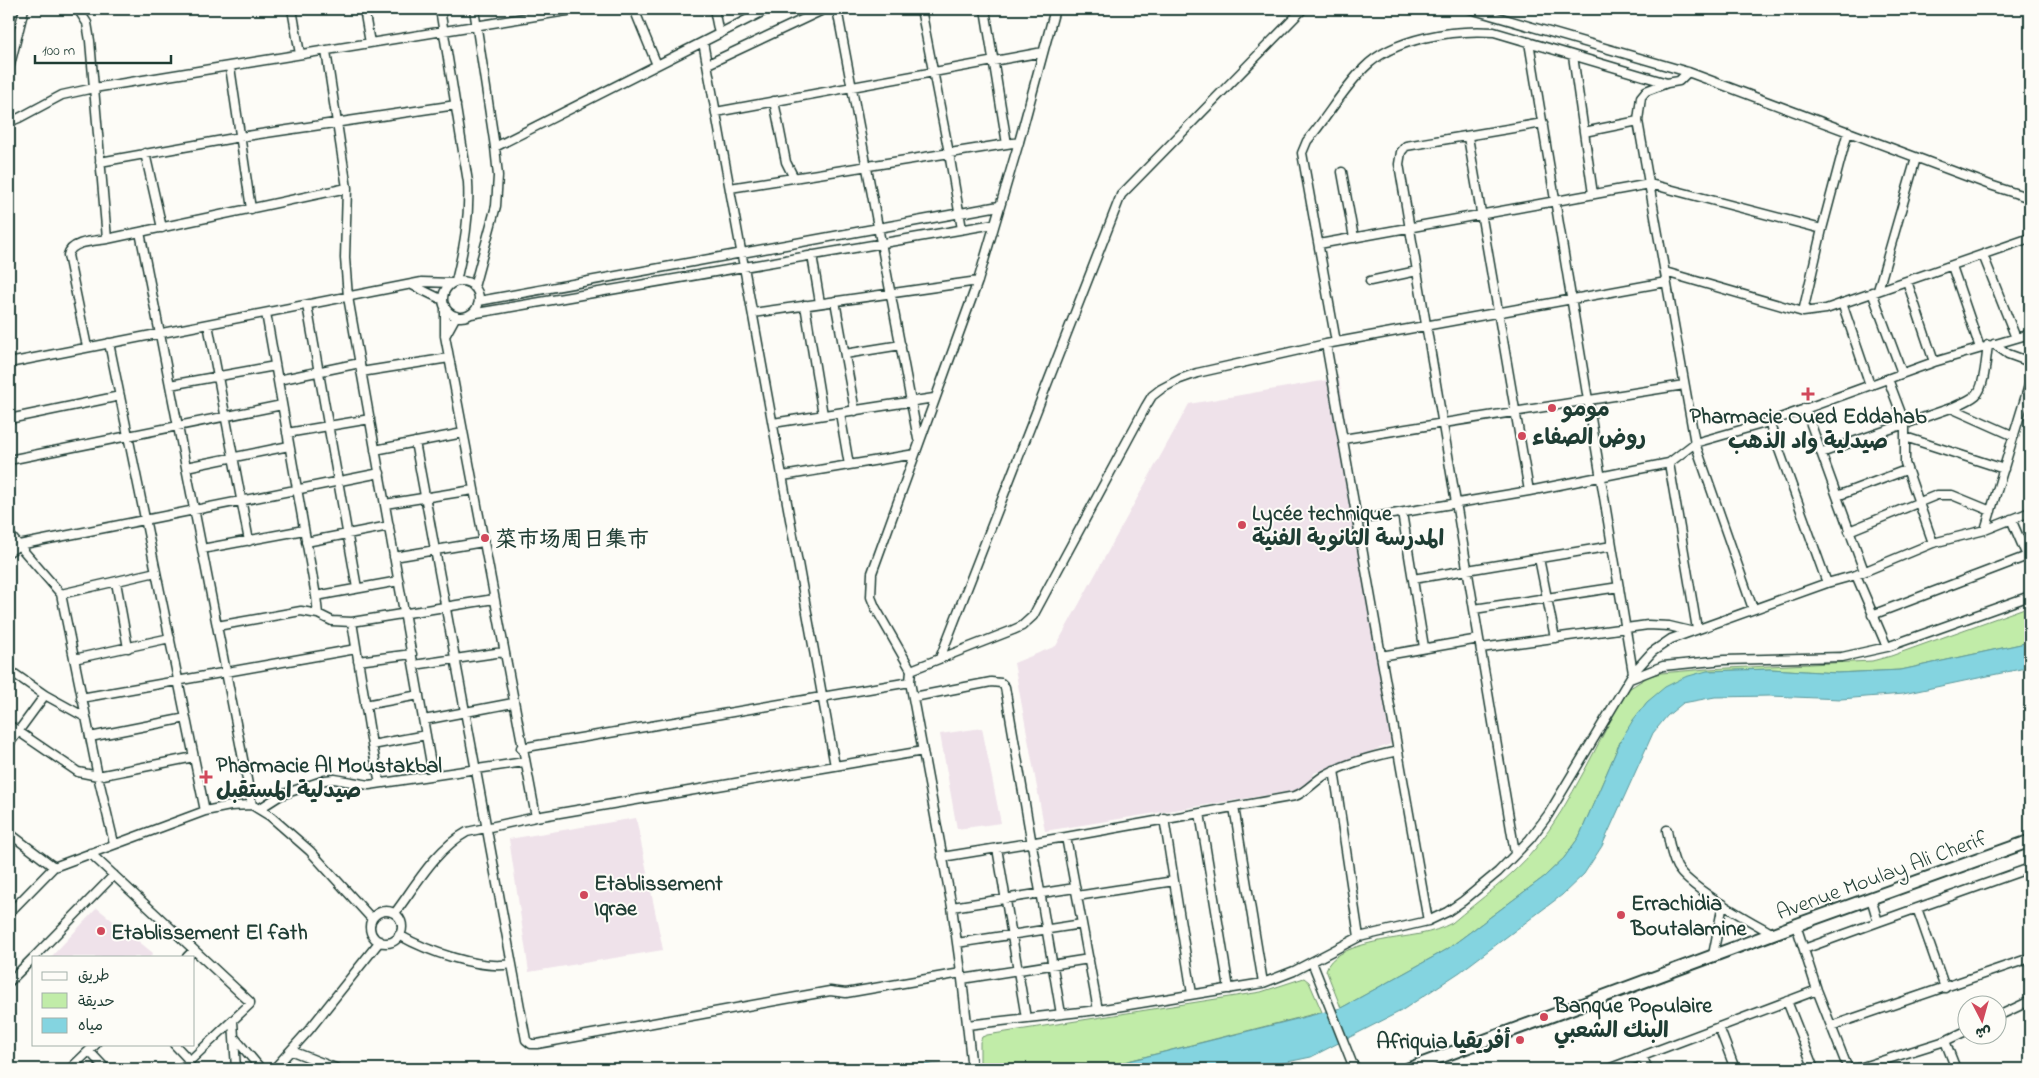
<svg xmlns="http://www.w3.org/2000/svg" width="2039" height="1078" font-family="'Indie Flower','Playpen Sans Arabic','LXGW WenKai TC',sans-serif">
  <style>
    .built { fill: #efe2ea }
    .green { fill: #c1eca8; stroke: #70946e }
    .water { fill: #84d4e0; stroke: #5c989b }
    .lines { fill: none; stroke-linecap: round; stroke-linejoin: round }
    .street-casing { stroke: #1f3d34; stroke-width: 11 }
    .primary-casing { stroke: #1f3d34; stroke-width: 15 }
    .street { stroke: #fdfcf7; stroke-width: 8 }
    .primary { stroke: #fdfcf7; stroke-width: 11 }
    .poi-dot { fill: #d1495b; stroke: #fdfcf7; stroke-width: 2 }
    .labels { text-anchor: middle; stroke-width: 4; stroke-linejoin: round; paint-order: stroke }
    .poi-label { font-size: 22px; font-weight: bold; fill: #1f3d34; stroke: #fdfcf7; text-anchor: start }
    .street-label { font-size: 22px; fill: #1f3d34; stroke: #fdfcf7 }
  </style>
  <rect width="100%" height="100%" fill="#fdfcf7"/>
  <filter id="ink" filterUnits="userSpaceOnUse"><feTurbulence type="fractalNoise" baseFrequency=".02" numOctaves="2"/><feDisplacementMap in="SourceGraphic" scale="10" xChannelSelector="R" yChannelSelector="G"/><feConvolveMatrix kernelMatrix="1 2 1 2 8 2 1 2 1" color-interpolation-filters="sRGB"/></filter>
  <g filter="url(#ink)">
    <path class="built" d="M1339 378 1396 742 1314 773 1310 788 1045 831 1014 663 1056 646 1189 404Z
      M982 728 1001 823 957 829 940 734Z
      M636 818 663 950 529 972 509 839Z
      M97 908 153 953 150 957H51Z"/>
    <path class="green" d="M2030 606V642L1901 670 1837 673 1770 669 1708 671 1647 702 1621 740 1579 837 1564 858 1544 877 1446 950 1341 1008 1326 970C1334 943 1396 939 1420 934 1432 932 1442 928 1452 923 1480 899 1512 877 1535 849 1573 801 1597 743 1627 690L1649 676 1661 673 1707 669 1872 661 1891 656Z
      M1304 978 1309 982 1322 1012 1112 1065 1081 1069H980V1042L982 1037 987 1035 1261 992Z"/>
    <path class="water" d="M2030 642V667L1903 694 1841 699 1770 696 1715 697 1683 703 1667 716 1653 733 1602 846 1584 874 1562 895 1460 972 1401 1011 1311 1057 1254 1069H1081L1112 1065 1341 1008 1446 950 1544 877 1564 858 1579 837 1621 740 1633 720 1647 702 1665 687 1685 677 1707 671 1770 669 1837 673 1901 670Z
      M922 1064 963 1069H825Z"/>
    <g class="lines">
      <defs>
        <path id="street" d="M78 9 87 23 90 41 107 239C95 241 71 241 68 255L87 347
          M292 9 300 54
          M364 9 370 43
          M440 9 468 182C470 216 464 248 456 281
          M474 9 495 147 498 176 496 206 474 287
          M634 9 657 65
          M714 9 719 34
          M837 9 918 439
          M921 9 949 153 962 229
          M985 9 1007 144
          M1470 9 1688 72 1990 185 2030 198
          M703 42 835 766
          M1529 42 1633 673
          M1573 56 1593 194
          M708 64 825 9
          M230 67 251 209
          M9 69 24 9
          M1688 72 1679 81 1667 83 1646 91 1641 97 1638 121 1695 443 1753 609
          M774 101 786 162 794 178
          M716 112 1043 52
          M9 122 19 118 62 95 94 88 579 9
          M1584 132 1638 121
          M1468 137 1529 491
          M495 147 768 9
          M145 153 162 228
          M100 162 240 137 456 105
          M1342 172 1354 238
          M347 188 345 258 348 297 433 775
          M730 188 1019 142
          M140 232 252 805
          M107 239 347 188 326 51
          M1319 244 1650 184 1822 229
          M812 255 820 303
          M1983 255 2016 338
          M1952 266 1980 348
          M1665 272 1803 312 1826 309 2030 238
          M1370 281 1417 271
          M1907 281 1934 362
          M443 299a18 18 0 1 1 36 0a18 18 0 1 1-36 0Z
          M412 285 443 300
          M1878 290 1916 158
          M1872 292 1902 373
          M479 301 999 206
          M835 301 855 411
          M1842 303 1870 385
          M307 305 357 588
          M805 305 823 415
          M445 306V336L536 817
          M1803 312 1822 229 1848 131
          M266 313 316 596
          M753 313 978 281
          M471 314 994 224
          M208 324 249 541
          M445 336 456 316
          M1336 342 1302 153 1307 141C1327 118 1342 90 1364 68 1393 38 1454 29 1494 32L1667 83
          M109 343 205 811
          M1326 344 1428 921
          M1994 344 2008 354 2030 362
          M845 354 901 345
          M9 363 422 282 452 283
          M361 372 449 358
          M1888 379 1905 424V463L1933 543
          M278 380 360 363
          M170 385 275 366
          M1805 408 1864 571
          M1951 408 2014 436
          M840 413 849 465
          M9 419 120 396
          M1769 422 1827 583
          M773 423 934 398
          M287 433 370 419
          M1905 437 2004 469
          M1343 439 1684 385
          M415 442 526 1040 531 1044H537L830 991 846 993 961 973
          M375 450 463 433
          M1821 453 1951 408C1960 404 1969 401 1976 395 1985 387 1986 357 1988 345
          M9 460 282 405
          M1669 463 1697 629
          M186 467 289 446
          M783 476 915 454
          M1837 496 1906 470
          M385 504 473 490
          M1402 513 1424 647
          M2011 519 2027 556
          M1357 520 1529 491 1669 463 1695 443 1769 422 1934 362 2030 334
          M1985 530 2030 382
          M1849 531 1937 495H1952L1991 511
          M9 534 61 594 98 776 114 843
          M306 542 389 526
          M202 549 304 530
          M9 552 19 545 380 473
          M394 557 483 542
          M1539 558 1555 638
          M1856 575 1887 647
          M1413 579 1612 546
          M116 582 128 648
          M61 594 156 572
          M1474 609 1619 587
          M318 614 332 621 352 622
          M1872 615 2030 555
          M217 626 301 611 318 614 316 596 399 581
          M1481 648 1648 625 1669 626 1690 631
          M1381 656 1479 639
          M940 658 1121 195 1303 9
          M74 659 170 638
          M358 661 412 654
          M414 665 503 652
          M9 670 45 695 85 717
          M911 670 1013 630 1022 626 1033 616 1146 406 1152 396 1161 389 1180 379 1197 373 1326 344 1666 282
          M1630 679 1663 666 1724 660 1842 657 1887 647 2030 596
          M914 697 991 682 1001 683 1005 687 1061 1014
          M81 698 356 649
          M365 705 419 695
          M424 720 513 703
          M9 725 78 772 98 776 194 757
          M90 737 186 718
          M9 744 45 695
          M372 745 426 735
          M521 748 910 682
          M1334 770 1359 937
          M380 783 372 745 352 622 494 599
          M1234 807 1263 983
          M259 809 281 795 325 780 334 779 369 785 524 762
          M1200 813 1229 989
          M1164 818 1192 994
          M1667 830C1669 842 1671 856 1677 867 1690 889 1749 920 1773 934
          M9 833 54 867
          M1066 837 1098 1010
          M997 848 1026 1018
          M90 853 250 1002V1004L181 1069
          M1515 853 1399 164 1401 152 1406 146 1543 123
          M942 857 1066 837 1295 796C1307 792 1315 780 1327 774 1349 762 1374 756 1398 751
          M1077 896 1174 881
          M952 907 1075 888
          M1917 908 1945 988
          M370 927a16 16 0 1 1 32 0a16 16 0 1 1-32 0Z
          M9 913 54 867 205 811 230 806 252 805 270 816 310 851 372 919
          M395 913C416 885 436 849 467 832L536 817 923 751
          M1878 922 2030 868
          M1796 925 1817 990 1848 1069
          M399 935C427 951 480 970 511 964
          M957 943 1082 924
          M1804 949 1878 922 1871 898
          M1713 955 1723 904
          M34 957 114 875
          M187 957 194 950
          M1312 962 1352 1063 1357 1069
          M962 979 1089 959
          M9 982 34 957
          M1787 1001 1814 1069
          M1996 1017 2030 1001
          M233 1021 236 1069
          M967 1025 1098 1010 1263 983 1294 971 1359 937 1428 921 1447 912 1463 901 1498 872 1530 839 1548 815 1633 673 1652 652 1671 639 1827 583 1856 575 1933 543 1985 530 2030 512
          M1831 1026 2030 958
          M1719 1027 1735 1069
          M234 1037 261 1069
          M1945 1041 1956 1069
          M174 1044 190 1061
          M89 1051 106 1069
          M292 1051 338 1069
          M1642 1056 1648 1069
          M70 1069 96 1044
          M274 1069 309 1030 380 941
          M972 1069 962 979 952 907 910 682 911 670 875 607 871 597 872 573 978 281 1019 142 1055 9
          M1608 1069 1817 990
          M1856 1069 1945 1041 1966 1031"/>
        <path id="primary" d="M1408 1069 1796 925 2030 841"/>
      </defs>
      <use href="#street" class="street-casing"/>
      <use href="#primary" class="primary-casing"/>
      <use href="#street" class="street"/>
      <use href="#primary" class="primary"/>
    </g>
  </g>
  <g class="poi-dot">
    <path d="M1805.5 386.5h5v5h5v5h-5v5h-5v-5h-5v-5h5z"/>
    <circle cx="1552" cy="408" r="5"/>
    <circle cx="1522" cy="436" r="5"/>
    <circle cx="1242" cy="525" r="5"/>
    <circle cx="485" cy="538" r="5"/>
    <path d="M203.5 769.5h5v5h5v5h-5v5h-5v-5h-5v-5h5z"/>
    <circle cx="584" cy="895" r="5"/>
    <circle cx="1621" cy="915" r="5"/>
    <circle cx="101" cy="931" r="5"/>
    <circle cx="1544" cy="1017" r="5"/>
    <circle cx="1520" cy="1040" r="5"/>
  </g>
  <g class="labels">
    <g class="poi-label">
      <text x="1562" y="416">مومو</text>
      <text x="1808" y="423" text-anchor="middle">Pharmacie Oued Eddahab<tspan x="1808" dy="25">صيدلية واد الذهب</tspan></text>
      <text x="1532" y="444">روض الصفاء</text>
      <text x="1252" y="520">Lycée technique<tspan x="1252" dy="25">المدرسة الثانوية الفنية</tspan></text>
      <text x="495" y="546">菜市场周日集市</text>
      <text x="216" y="772">Pharmacie Al Moustakbal<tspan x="216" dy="25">صيدلية المستقبل</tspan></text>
      <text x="594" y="890">Etablissement<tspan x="594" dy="25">Iqrae</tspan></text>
      <text x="1631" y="910">Errachidia<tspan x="1631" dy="25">Boutalamine</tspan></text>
      <text x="111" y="939">Etablissement El fath</text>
      <text x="1554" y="1012">Banque Populaire<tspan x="1554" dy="25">البنك الشعبي</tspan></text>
      <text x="1510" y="1048" text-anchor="end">Afriquia أفريقيا</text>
    </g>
    <g class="street-label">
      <text transform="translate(1881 874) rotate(-20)" y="8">Avenue Moulay Ali Cherif</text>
    </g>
  </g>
  <rect width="2039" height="1078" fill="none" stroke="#fdfcf7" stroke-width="30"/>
  <rect x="15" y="15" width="2009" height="1048" fill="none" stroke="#1f3d34" stroke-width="2" filter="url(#ink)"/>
  <rect x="32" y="956" width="162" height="90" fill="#fdfcf7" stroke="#a4b0a9"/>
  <rect x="42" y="972" width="25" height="8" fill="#fdfcf7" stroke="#a4b0a9"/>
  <text x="78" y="980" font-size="15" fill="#1f3d34">طريق</text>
  <rect x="42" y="993" width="25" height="15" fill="#c1eca8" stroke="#a4b0a9"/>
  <text x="78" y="1006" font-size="15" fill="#1f3d34">حديقة</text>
  <rect x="42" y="1018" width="25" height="15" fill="#84d4e0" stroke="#a4b0a9"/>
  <text x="78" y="1030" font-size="15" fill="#1f3d34">مياه</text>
  <g transform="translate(1982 1020) rotate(174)"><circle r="24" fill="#fdfcf7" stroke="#a4b0a9"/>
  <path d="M0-4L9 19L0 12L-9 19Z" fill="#d1495b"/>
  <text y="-8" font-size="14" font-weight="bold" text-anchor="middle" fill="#1f3d34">ش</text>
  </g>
  <path d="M35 55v8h136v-8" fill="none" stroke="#1f3d34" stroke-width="2.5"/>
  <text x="42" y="55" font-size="15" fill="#1f3d34" stroke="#fdfcf7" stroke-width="4" paint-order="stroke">100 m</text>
</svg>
